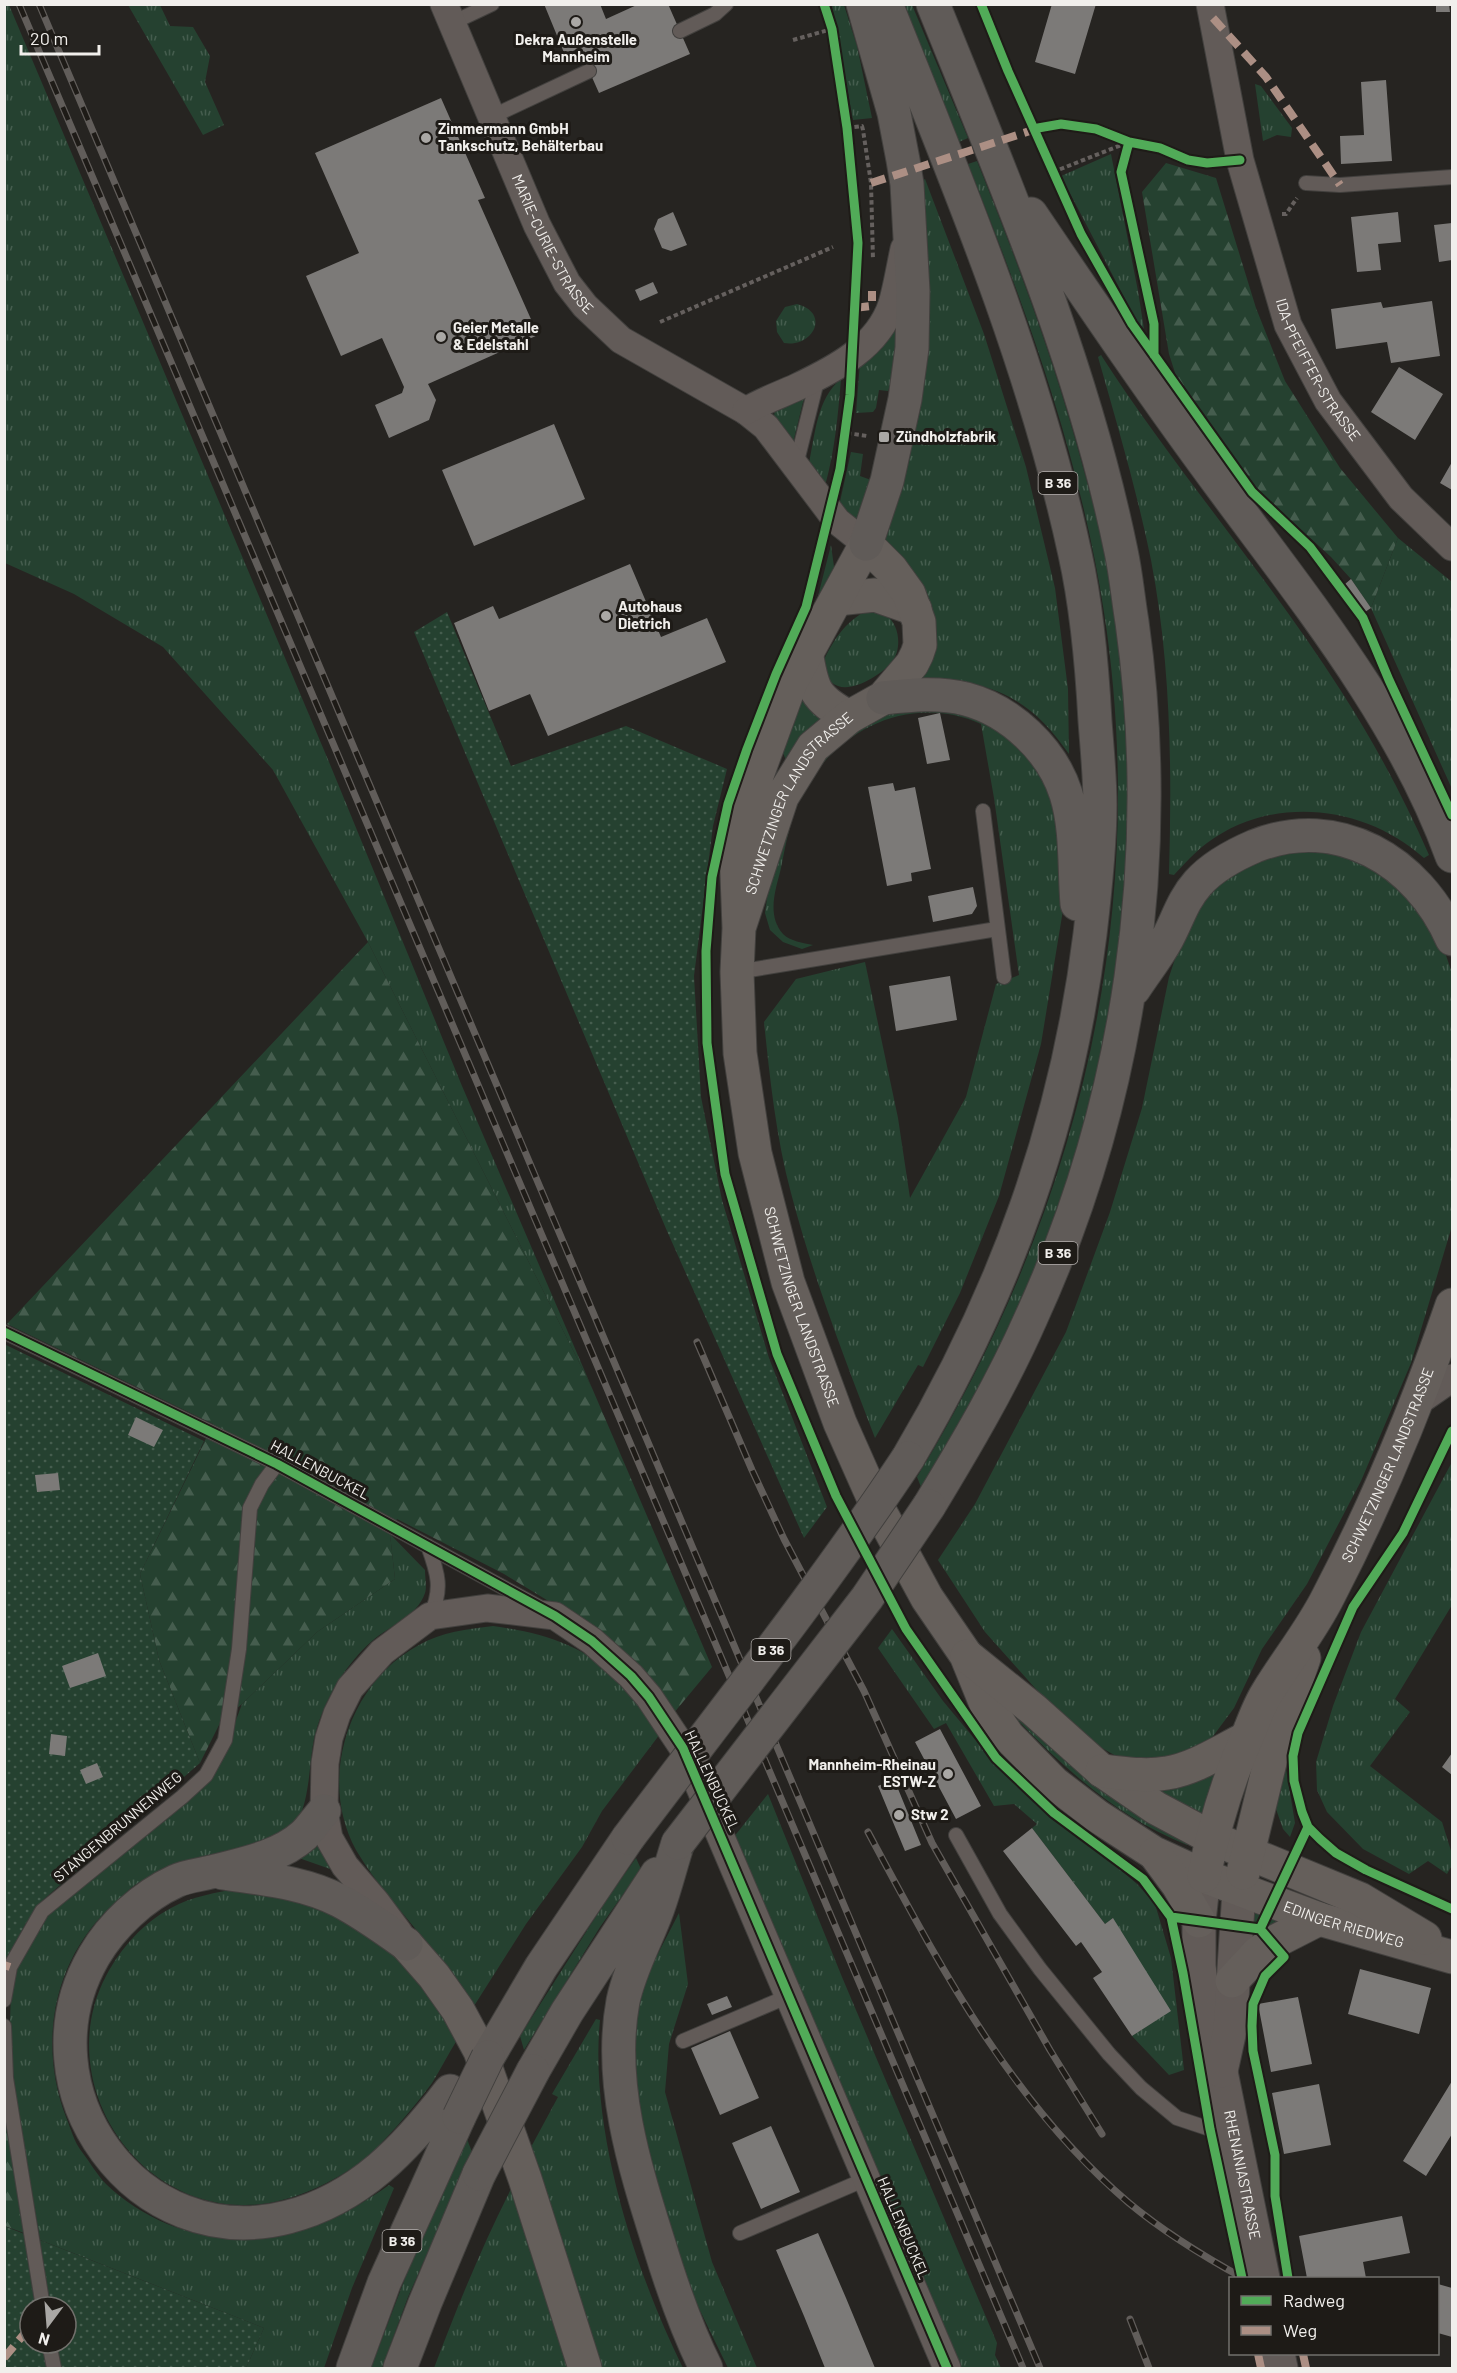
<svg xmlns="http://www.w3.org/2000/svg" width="1457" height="2373" font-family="Barlow,sans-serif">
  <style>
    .grass { fill: url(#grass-tufts) }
    .forest { fill: url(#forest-firs) }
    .garden { fill: url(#garden-dots); fill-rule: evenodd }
    .building { fill: #7c7a78 }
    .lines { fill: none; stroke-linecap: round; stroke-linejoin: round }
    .service-casing { stroke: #42403e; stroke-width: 16 }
    .minor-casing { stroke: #42403e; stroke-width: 29 }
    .tertiary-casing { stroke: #42403e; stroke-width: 35 }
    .secondary-casing { stroke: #42403e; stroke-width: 35 }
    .trunk-casing { stroke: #42403e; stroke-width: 35 }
    .path { stroke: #65605e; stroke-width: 4; stroke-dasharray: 4.5 3; stroke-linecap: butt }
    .service { stroke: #625b58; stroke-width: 14 }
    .minor { stroke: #625b58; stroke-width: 27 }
    .tertiary { stroke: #625b58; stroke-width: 33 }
    .secondary { stroke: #655f5b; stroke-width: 33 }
    .trunk { stroke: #605b58; stroke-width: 33 }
    .rail-casing { stroke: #615d5a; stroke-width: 7 }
    .rail { stroke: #1e1b17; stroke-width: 4.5; stroke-dasharray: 14; stroke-linecap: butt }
    .trunk-bridge-casing { stroke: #42403e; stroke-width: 35; stroke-linecap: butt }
    .trunk-bridge { stroke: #605b58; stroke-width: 33 }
    .quiet { stroke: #ac8f84; stroke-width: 8; stroke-dasharray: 15 8; stroke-linecap: butt }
    .cycleway-casing { stroke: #1e1b17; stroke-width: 13 }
    .cycleway { stroke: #51ab58; stroke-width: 9 }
    .poi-dot { fill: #aaa8a5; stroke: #1e1b17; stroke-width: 2 }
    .labels { text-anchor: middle; stroke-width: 6; stroke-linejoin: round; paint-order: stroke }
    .shield { fill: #1e1b17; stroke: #b2afac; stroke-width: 1.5 }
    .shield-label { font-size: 14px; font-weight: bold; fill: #f1efec }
    .poi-label { font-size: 15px; font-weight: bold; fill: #f1efec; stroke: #1e1b17; text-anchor: start }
    .street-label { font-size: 15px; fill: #f1efec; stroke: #1e1b17 }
  </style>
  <defs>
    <pattern id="grass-tufts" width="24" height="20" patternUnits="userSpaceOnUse" patternTransform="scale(1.5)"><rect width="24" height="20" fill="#254130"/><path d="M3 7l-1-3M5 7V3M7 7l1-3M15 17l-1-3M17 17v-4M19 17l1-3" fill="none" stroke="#455d4e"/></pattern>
    <pattern id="forest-firs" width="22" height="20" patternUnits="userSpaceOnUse" patternTransform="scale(1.5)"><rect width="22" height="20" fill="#254130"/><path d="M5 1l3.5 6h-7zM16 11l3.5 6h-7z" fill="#455d4e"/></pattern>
    <pattern id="garden-dots" width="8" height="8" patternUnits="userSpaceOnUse" patternTransform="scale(1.5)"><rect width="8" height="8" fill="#254130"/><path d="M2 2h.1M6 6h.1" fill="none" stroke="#455d4e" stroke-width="1.8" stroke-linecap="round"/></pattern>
  </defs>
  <rect width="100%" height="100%" fill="#262421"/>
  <path class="grass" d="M9 5 329 762 462 1086 592 1388 368 942 273 770 163 647 74 594 5 563 4 5Z
    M128 5H160L170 26 193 27 210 56 205 82 224 125 203 135Z
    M832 5H844L857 46 872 118 853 120Z
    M901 5H912L968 138 959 142Z
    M1255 84 1261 86 1292 128 1291 137 1277 135 1263 141Z
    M1111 154 1138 291 1144 329 1136 320 1061 176Z
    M977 161C1018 263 1056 365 1084 471 1092 500 1100 529 1106 559 1141 746 1133 942 1083 1126 1074 1159 1065 1193 1053 1226 1027 1293 998 1360 962 1422 950 1444 935 1465 921 1487L917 1477C1077 1214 1151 919 1104 612 1080 456 1026 309 968 164Z
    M925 179 984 334 1026 467 1055 588 1068 689 1069 754C1043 717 1020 696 975 684L962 690 916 684 921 667 877 544 913 183Z
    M797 304C831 313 813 348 784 343L777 332 776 321 785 307Z
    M896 323 899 357 888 391 879 390 876 408 873 412 856 413 860 362Z
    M1101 355C1176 471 1267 575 1341 691 1375 744 1404 798 1429 855L1424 858C1365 805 1273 794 1207 843 1195 852 1184 864 1174 875L1169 874C1172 769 1171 664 1151 560 1137 491 1117 424 1098 357Z
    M841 379C838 415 835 450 825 486L809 463C815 435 817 398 841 379Z
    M805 397 803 402 793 443 774 417 775 408Z
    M851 452 863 454 860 476 871 480 864 526 839 506Z
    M1398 538 1452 582V789L1371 608Z
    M831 545 835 574 817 600Z
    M868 610C873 612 881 612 886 615 900 625 902 649 892 662 882 674 854 692 838 686 828 683 825 673 822 664 833 641 844 622 868 610Z
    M803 695C807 707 811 713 822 718L786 760 783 753Z
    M888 710 969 711 1022 745 1055 797 1063 910 1041 1044 999 1196 960 1293 923 1367 918 1365 875 1438C844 1357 813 1277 791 1193 776 1137 770 1079 764 1022L796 979 865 962 898 1118 910 1198 966 1097 996 984 1019 975 994 798 981 724C912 693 837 728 803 793 791 815 786 843 781 868 776 889 766 915 783 934 790 941 803 943 813 945L802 949 783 942 770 930 765 913 769 884 786 817 819 758Z
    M1280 847 1360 854 1435 923 1452 973V1226L1411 1363 1361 1481 1307 1584 1262 1649 1234 1708 1205 1747 1182 1759 1125 1761 1093 1743 1043 1697 985 1632 938 1560 975 1504 1066 1332 1110 1212 1142 1108 1169 977 1187 923 1212 880Z
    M1452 1462V1605L1395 1699 1410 1712 1370 1766 1442 1822 1452 1854V1865L1447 1874 1428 1861 1409 1874 1363 1849 1327 1812 1317 1790 1316 1762 1333 1706 1361 1632Z
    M390 1534 425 1570C425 1577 427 1587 425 1593 417 1617 389 1626 372 1641 345 1665 326 1697 316 1731 308 1756 312 1810 291 1828 284 1834 260 1848 251 1850 240 1852 228 1851 217 1853 191 1859 162 1868 138 1883 131 1887 124 1895 117 1901 54 1955 37 2041 66 2117 71 2129 74 2142 82 2152 90 2162 97 2175 106 2184 141 2218 190 2238 239 2239 296 2241 344 2217 389 2185L394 2188 352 2288 324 2368H246L264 2328 40 2240 9 2053 11 1990 18 1965 34 1933 59 1902 169 1813 233 1728 242 1704 317 1632 395 1579Z
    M493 1626C543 1633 585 1645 621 1682 636 1697 647 1717 660 1734L602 1811 582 1847 526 1924 474 2006C459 1985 445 1963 428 1944 403 1913 376 1884 356 1850 317 1779 349 1682 419 1645 442 1632 467 1629 493 1626Z
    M892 1629 943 1701 987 1754 1026 1795 1108 1859 1137 1884 1155 1904 1171 1958 1184 2070 1169 2075 1132 2036 1170 2011 1113 1919 1105 1924 1032 1828 1037 1824 1014 1804 994 1806 946 1723 934 1729 878 1648Z
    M1011 1713 1025 1720 1188 1840 1187 1845C1117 1817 1062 1767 1011 1713Z
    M1288 1739 1286 1769 1295 1823 1290 1837 1283 1829 1276 1809Z
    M1221 1759 1204 1815 1151 1786Z
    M768 1794 842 1977 997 2343 995 2355 1001 2368H961C887 2191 808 2015 733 1838Z
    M317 1833 333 1870 296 1857Z
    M636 1858 641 1869 600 1927 524 2050 520 2036 607 1899Z
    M240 1888 333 1910 395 1953 423 1985 457 2040C448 2054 441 2069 432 2083 418 2102 402 2121 386 2138 379 2145 374 2153 367 2158 331 2184 286 2206 242 2205 128 2203 54 2075 106 1976 121 1948 143 1923 171 1908 192 1896 216 1893 240 1888Z
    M1248 1903 1290 1920 1244 1952Z
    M679 1913 688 1984 669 2044 665 2092 712 2262 757 2368H728L672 2253 640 2135 632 2061 637 1994Z
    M596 2019 600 2020C589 2130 635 2271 683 2368H601L530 2149 558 2097 552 2094Z
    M467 2139 472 2152 408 2297 382 2368H371L415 2252Z
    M512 2187 569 2368H434C458 2305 481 2248 512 2187Z"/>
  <path class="forest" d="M1166 163 1216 178 1256 308 1285 381 1340 468 1398 538 1371 608 1351 579 1331 557 1261 493 1237 464 1177 379 1169 354 1142 192Z
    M368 942 592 1388 712 1667 673 1714 593 1628 504 1574 397 1519 390 1534 395 1579 317 1632 242 1704 221 1721 200 1763 159 1660 140 1574 213 1424 7 1324Z
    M4 2103 6 2120 24 2233 5 2226Z"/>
  <path class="garden" d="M447 612 511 766 626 726 727 769 713 826 694 976 701 1097 722 1200 769 1358 827 1507 804 1538 667 1231 414 632Z
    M4 1344 204 1441 140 1574 159 1660 200 1763 43 1900 26 1923 7 1958 4 1957Z
    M4 2226 264 2328 246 2368H5ZM30 2307H66V2343H30Z"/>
  <path class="building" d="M544 4H600L606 19 639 4H668L690 54 599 93 579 48 565 55Z
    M1052 4H1096L1075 74 1035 62Z
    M1436 4H1449L1450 12H1436Z
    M1386 80 1392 161 1341 164 1340 136 1364 135 1361 82Z
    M441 98 485 198 478 200 538 335 428 384 436 400 429 420 389 438 375 405 402 393 404 387 382 338 341 356 306 276 359 253 315 153Z
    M673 212 687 245 671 251 662 248 654 229 658 219Z
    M1398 212 1401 242 1378 244 1381 270 1357 272 1351 217Z
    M1452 223V260L1439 262 1434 225Z
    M653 282 658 293 640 301 635 290Z
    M1432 301 1440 356 1391 363 1387 342 1336 349 1331 309 1381 302 1383 308Z
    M1399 367 1443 394 1415 440 1371 412Z
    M554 424 585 499 474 546 442 470Z
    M1452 462V490L1440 483Z
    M630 564 661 637 707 618 726 662 548 736 530 694 489 711 454 623 493 606 499 619Z
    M1351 579 1371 608 1365 612 1345 584Z
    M940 713 950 760 927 764 918 718Z
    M893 783 895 791 915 787 931 869 911 873 912 881 887 886 868 787Z
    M973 887 977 906 972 914 933 922 928 896Z
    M950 976 957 1020 896 1031 889 986Z
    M136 1417 163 1430 154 1447 128 1435Z
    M58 1473 60 1490 37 1492 35 1475Z
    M98 1653 106 1676 70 1688 62 1666Z
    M940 1729 981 1806 956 1819 915 1742Z
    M51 1734 67 1736 65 1756 49 1754Z
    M1452 1753V1775L1442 1767Z
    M97 1763 103 1777 86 1784 80 1770Z
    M894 1779 921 1845 905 1851 878 1786Z
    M1032 1828 1105 1924 1113 1918 1171 2011 1132 2036 1093 1978 1102 1972 1081 1942 1076 1946 1003 1851Z
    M1360 1969 1431 1988 1419 2034 1348 2014Z
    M727 1996 732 2007 712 2015 707 2004Z
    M1298 1997 1312 2064 1271 2072 1258 2004Z
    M730 2031 759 2098 720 2115 691 2048Z
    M1452 2081V2134L1426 2176 1403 2161Z
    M1319 2084 1331 2145 1284 2154 1272 2093Z
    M771 2126 800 2192 761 2209 732 2143Z
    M1402 2216 1410 2253 1363 2262 1366 2278H1307L1299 2236Z
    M818 2233 846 2298 875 2368H825L804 2316 776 2250Z
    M1438 2284 1452 2288V2337L1438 2333Z"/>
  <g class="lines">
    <defs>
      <path id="service" d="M452 23 492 4
        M680 31 715 14 726 4
        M491 117 589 71
        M1306 183 1340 185 1452 177
        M796 465 818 377
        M983 811 1004 977
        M737 972 997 929
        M4 1332 277 1464 541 1608
        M428 1546C438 1573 443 1590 430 1616
        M956 1835 1000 1914 1040 1969 1109 2054 1141 2088 1177 2118 1210 2129 1232 2127
        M4 2000 10 1967 42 1911 182 1797 206 1775 225 1740 239 1649 250 1508 262 1484 277 1464
        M4 2026 6 2078 43 2307
        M683 2041 789 1996
        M740 2233 866 2179
        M49 2343 54 2368"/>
      <g id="minor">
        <path id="s1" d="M444 4 537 225 567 283 585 306 621 340 746 411 766 427 837 521 866 544"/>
        <path id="s2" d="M1210 4 1240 160 1288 325 1328 401 1401 498 1452 547"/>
        <path d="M746 411C762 401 780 395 797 387 835 369 878 347 892 304 897 287 900 267 904 249"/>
        <path d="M1419 1401 1452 1378"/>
        <path d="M399 1933 376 1902 345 1866 329 1838 324 1811 325 1763 329 1738 337 1714 350 1688 382 1652 430 1616 487 1608 555 1616 592 1641 631 1676 649 1697 683 1748 947 2368"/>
      </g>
      <g id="tertiary">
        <path id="s3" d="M1202 1894 1199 1921V1966L1207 2032 1221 2072 1263 2278"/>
        <path d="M1221 2071 1230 2030 1239 1891"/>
        <path d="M1278 2354 1281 2368"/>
      </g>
      <g id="secondary">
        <path d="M837 599 875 595 915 609"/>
        <path d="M806 651C812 689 814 698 849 717"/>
        <path id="s4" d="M739 928 782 797 813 747 849 717 883 698 912 664 917 654 920 645 919 622 909 594 891 569 866 544 791 682 755 781 736 849 739 928 737 972 740 1053 755 1153 788 1282 840 1423 876 1504 927 1598 966 1655 986 1704 1008 1736 1054 1783 1097 1816 1154 1853 1204 1876 1319 1919 1452 1957"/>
        <path d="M967 1656 1034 1710 1101 1770 1156 1808 1212 1838 1360 1899 1425 1938"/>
        <path d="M1102 1771C1123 1773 1145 1777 1167 1773 1194 1769 1221 1751 1245 1739"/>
        <path d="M1155 1854 1178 1885 1199 1921"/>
        <path d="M1243 1873 1273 1750 1304 1658"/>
        <path id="s5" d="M1204 1876C1214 1826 1229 1777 1250 1730 1255 1717 1260 1704 1267 1693 1287 1660 1311 1631 1328 1597 1378 1501 1417 1407 1452 1305"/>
        <path d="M406 1944 434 1976 458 2010 480 2051 525 2179 585 2368"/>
        <path d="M1232 1981 1258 1953 1272 1943 1319 1919"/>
      </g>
      <path id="trunk" d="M863 4 894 113 903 160 907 184 913 291 912 348 905 399 887 481 866 544
        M886 4C958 184 1034 364 1075 554 1087 608 1092 665 1095 721 1097 748 1100 777 1100 805 1100 848 1095 892 1090 934 1067 1123 1005 1294 908 1458
        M1031 214C1094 307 1157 400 1224 490 1309 605 1403 721 1452 856
        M883 698C911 695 939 692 966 699 1011 711 1052 750 1066 794 1077 829 1074 868 1077 904
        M1134 989C1145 972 1158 956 1167 939 1178 919 1182 901 1198 883 1213 866 1234 855 1255 846 1338 813 1418 861 1452 939
        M929 1506C966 1445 1002 1384 1031 1318 1130 1102 1165 857 1132 622 1128 598 1126 574 1121 551 1082 361 1005 183 933 4
        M324 1811C317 1819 311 1828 304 1835 280 1857 242 1864 211 1872 200 1875 187 1876 176 1881 143 1896 112 1925 94 1956 17 2089 138 2256 288 2217 359 2199 407 2147 450 2091
        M678 1843C671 1864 666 1886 658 1908 647 1939 630 1968 623 2001 608 2082 634 2165 658 2241 671 2284 686 2328 706 2368
        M223 1873C263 1879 304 1882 340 1901 363 1913 385 1929 406 1944
        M488 2057 541 1967 628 1838
        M533 2071 567 2012 657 1874
        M353 2368 384 2283 459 2117
        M400 2368 425 2303 479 2174"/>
    </defs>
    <use href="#service" class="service-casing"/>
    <use href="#minor" class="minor-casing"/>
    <use href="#tertiary" class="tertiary-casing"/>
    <use href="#secondary" class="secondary-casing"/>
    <use href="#trunk" class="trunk-casing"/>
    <path class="path" d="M793 40 832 29
      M847 128 862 126 863 130 871 183 873 260
      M1053 172 1129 142
      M1282 214H1286L1297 198
      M660 322 833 247
      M847 433 867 436"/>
    <use href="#service" class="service"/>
    <use href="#minor" class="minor"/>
    <use href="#tertiary" class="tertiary"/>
    <use href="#secondary" class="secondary"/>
    <use href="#trunk" class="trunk"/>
    <defs>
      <path id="rail" d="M19 4 1023 2368
        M39 4 1040 2368
        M697 1342 752 1470 784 1539 864 1691 932 1843 1050 2050 1102 2134
        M868 1832C940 1966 1011 2103 1129 2203 1164 2232 1203 2256 1243 2278
        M1130 2319 1149 2368"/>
    </defs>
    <use href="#rail" class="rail-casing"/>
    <use href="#rail" class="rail"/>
    <defs>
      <path id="trunk-bridge" d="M628 1838C723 1712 821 1589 908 1458
        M678 1843 867 1598 929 1506
        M459 2117 488 2057
        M479 2174 533 2071"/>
    </defs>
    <use href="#trunk-bridge" class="trunk-bridge-casing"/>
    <use href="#trunk-bridge" class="trunk-bridge"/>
    <path class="quiet" d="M1213 18 1266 77 1340 185
      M871 183 1039 128
      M854 308 872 306V291
      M4 1965 10 1967
      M1258 2354 1261 2368
      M1303 2354 1306 2368
      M4 2358 30 2327"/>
    <defs>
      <path id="cycleway" d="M824 4 832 29 847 128 858 243 850 395 840 469 806 607 776 674 747 749 728 804 712 877 706 951 707 1043 725 1174 777 1354 836 1496 906 1629 996 1758 1054 1813 1143 1879 1171 1917 1183 1973 1210 2129 1242 2278
        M981 4 1008 71 1081 234 1132 324 1252 492 1310 547 1363 618 1389 680 1452 815
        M1038 128 1061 124 1096 129 1129 142 1160 148 1188 160 1207 163 1240 160
        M1129 142 1121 172 1154 324V355
        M4 1332 277 1464 555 1616 592 1641 631 1676 649 1697 683 1748 947 2368
        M1452 1431 1403 1533 1353 1607 1298 1733 1293 1756 1294 1781 1302 1812 1308 1827 1320 1839 1336 1853 1366 1870 1452 1909
        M1171 1917 1260 1929 1284 1957 1265 1976 1253 2004 1252 2026 1253 2051 1275 2155V2196L1288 2278
        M1260 1929 1308 1827"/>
    </defs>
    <use href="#cycleway" class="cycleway-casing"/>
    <use href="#cycleway" class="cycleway"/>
  </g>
  <g class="poi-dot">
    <circle cx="576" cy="22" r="6"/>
    <circle cx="426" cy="138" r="6"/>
    <circle cx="441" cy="337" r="6"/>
    <rect x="878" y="431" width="12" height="12" rx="3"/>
    <circle cx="606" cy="616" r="6"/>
    <circle cx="948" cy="1774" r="6"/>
    <circle cx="899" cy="1815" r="6"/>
  </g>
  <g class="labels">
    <g class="shield">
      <rect x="1038.5" y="472" width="39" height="22" rx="4.5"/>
      <rect x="1038.5" y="1242" width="39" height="22" rx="4.5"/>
      <rect x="751.5" y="1639" width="39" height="22" rx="4.5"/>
      <rect x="382.5" y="2230" width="39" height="22" rx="4.5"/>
    </g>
    <g class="shield-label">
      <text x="1058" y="488">B 36</text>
      <text x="1058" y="1258">B 36</text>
      <text x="771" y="1655">B 36</text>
      <text x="402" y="2246">B 36</text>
    </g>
    <g class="poi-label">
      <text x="576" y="45" text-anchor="middle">Dekra Außenstelle<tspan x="576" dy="17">Mannheim</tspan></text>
      <text x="438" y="134">Zimmermann GmbH<tspan x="438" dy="17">Tankschutz, Behälterbau</tspan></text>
      <text x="453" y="333">Geier Metalle<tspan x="453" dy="17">&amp; Edelstahl</tspan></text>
      <text x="896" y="442">Zündholzfabrik</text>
      <text x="618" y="612">Autohaus<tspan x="618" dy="17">Dietrich</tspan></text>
      <text x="936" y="1770" text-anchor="end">Mannheim-Rheinau<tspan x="936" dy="17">ESTW-Z</tspan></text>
      <text x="911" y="1820">Stw 2</text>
    </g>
    <g class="street-label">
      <text dy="5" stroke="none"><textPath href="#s1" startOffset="264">MARIE-CURIE-STRASSE</textPath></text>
      <text dy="5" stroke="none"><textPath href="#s2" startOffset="384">IDA-PFEIFFER-STRASSE</textPath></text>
      <text dy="5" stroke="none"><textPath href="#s4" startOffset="141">SCHWETZINGER LANDSTRASSE</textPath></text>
      <text dy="5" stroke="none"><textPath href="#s4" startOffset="1266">SCHWETZINGER LANDSTRASSE</textPath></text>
      <text dy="5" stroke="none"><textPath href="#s5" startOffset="453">SCHWETZINGER LANDSTRASSE</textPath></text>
      <text transform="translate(320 1470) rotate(28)" y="5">HALLENBUCKEL</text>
      <text transform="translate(712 1781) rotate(65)" y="5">HALLENBUCKEL</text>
      <text transform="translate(118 1827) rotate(-40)" y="5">STANGENBRUNNENWEG</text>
      <text dy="5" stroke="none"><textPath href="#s4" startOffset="2136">EDINGER RIEDWEG</textPath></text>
      <text dy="5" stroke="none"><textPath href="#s3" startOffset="286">RHENANIASTRASSE</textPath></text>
      <text transform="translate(903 2228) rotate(67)" y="5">HALLENBUCKEL</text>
    </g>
  </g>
  <rect width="1457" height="2373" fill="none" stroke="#f1efec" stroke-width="12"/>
  <rect x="1229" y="2277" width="210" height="78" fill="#1e1b17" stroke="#72706c" stroke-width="1.5"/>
  <rect x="1241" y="2296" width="30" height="9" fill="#51ab58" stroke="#72706c" stroke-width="1.5"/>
  <text x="1283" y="2307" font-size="18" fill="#f1efec">Radweg</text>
  <rect x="1241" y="2326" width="30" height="9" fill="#ac8f84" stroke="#72706c" stroke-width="1.5"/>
  <text x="1283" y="2337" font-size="18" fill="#f1efec">Weg</text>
  <g transform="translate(48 2325) rotate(196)"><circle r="28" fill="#1e1b17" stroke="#72706c" stroke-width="1.5"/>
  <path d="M0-4.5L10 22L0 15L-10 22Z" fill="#aaa8a5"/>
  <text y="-9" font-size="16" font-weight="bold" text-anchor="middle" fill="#f1efec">N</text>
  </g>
  <path d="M21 45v9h78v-9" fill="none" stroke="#f1efec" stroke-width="3"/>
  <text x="30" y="45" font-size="18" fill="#f1efec" stroke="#1e1b17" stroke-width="4.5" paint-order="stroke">20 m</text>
</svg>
